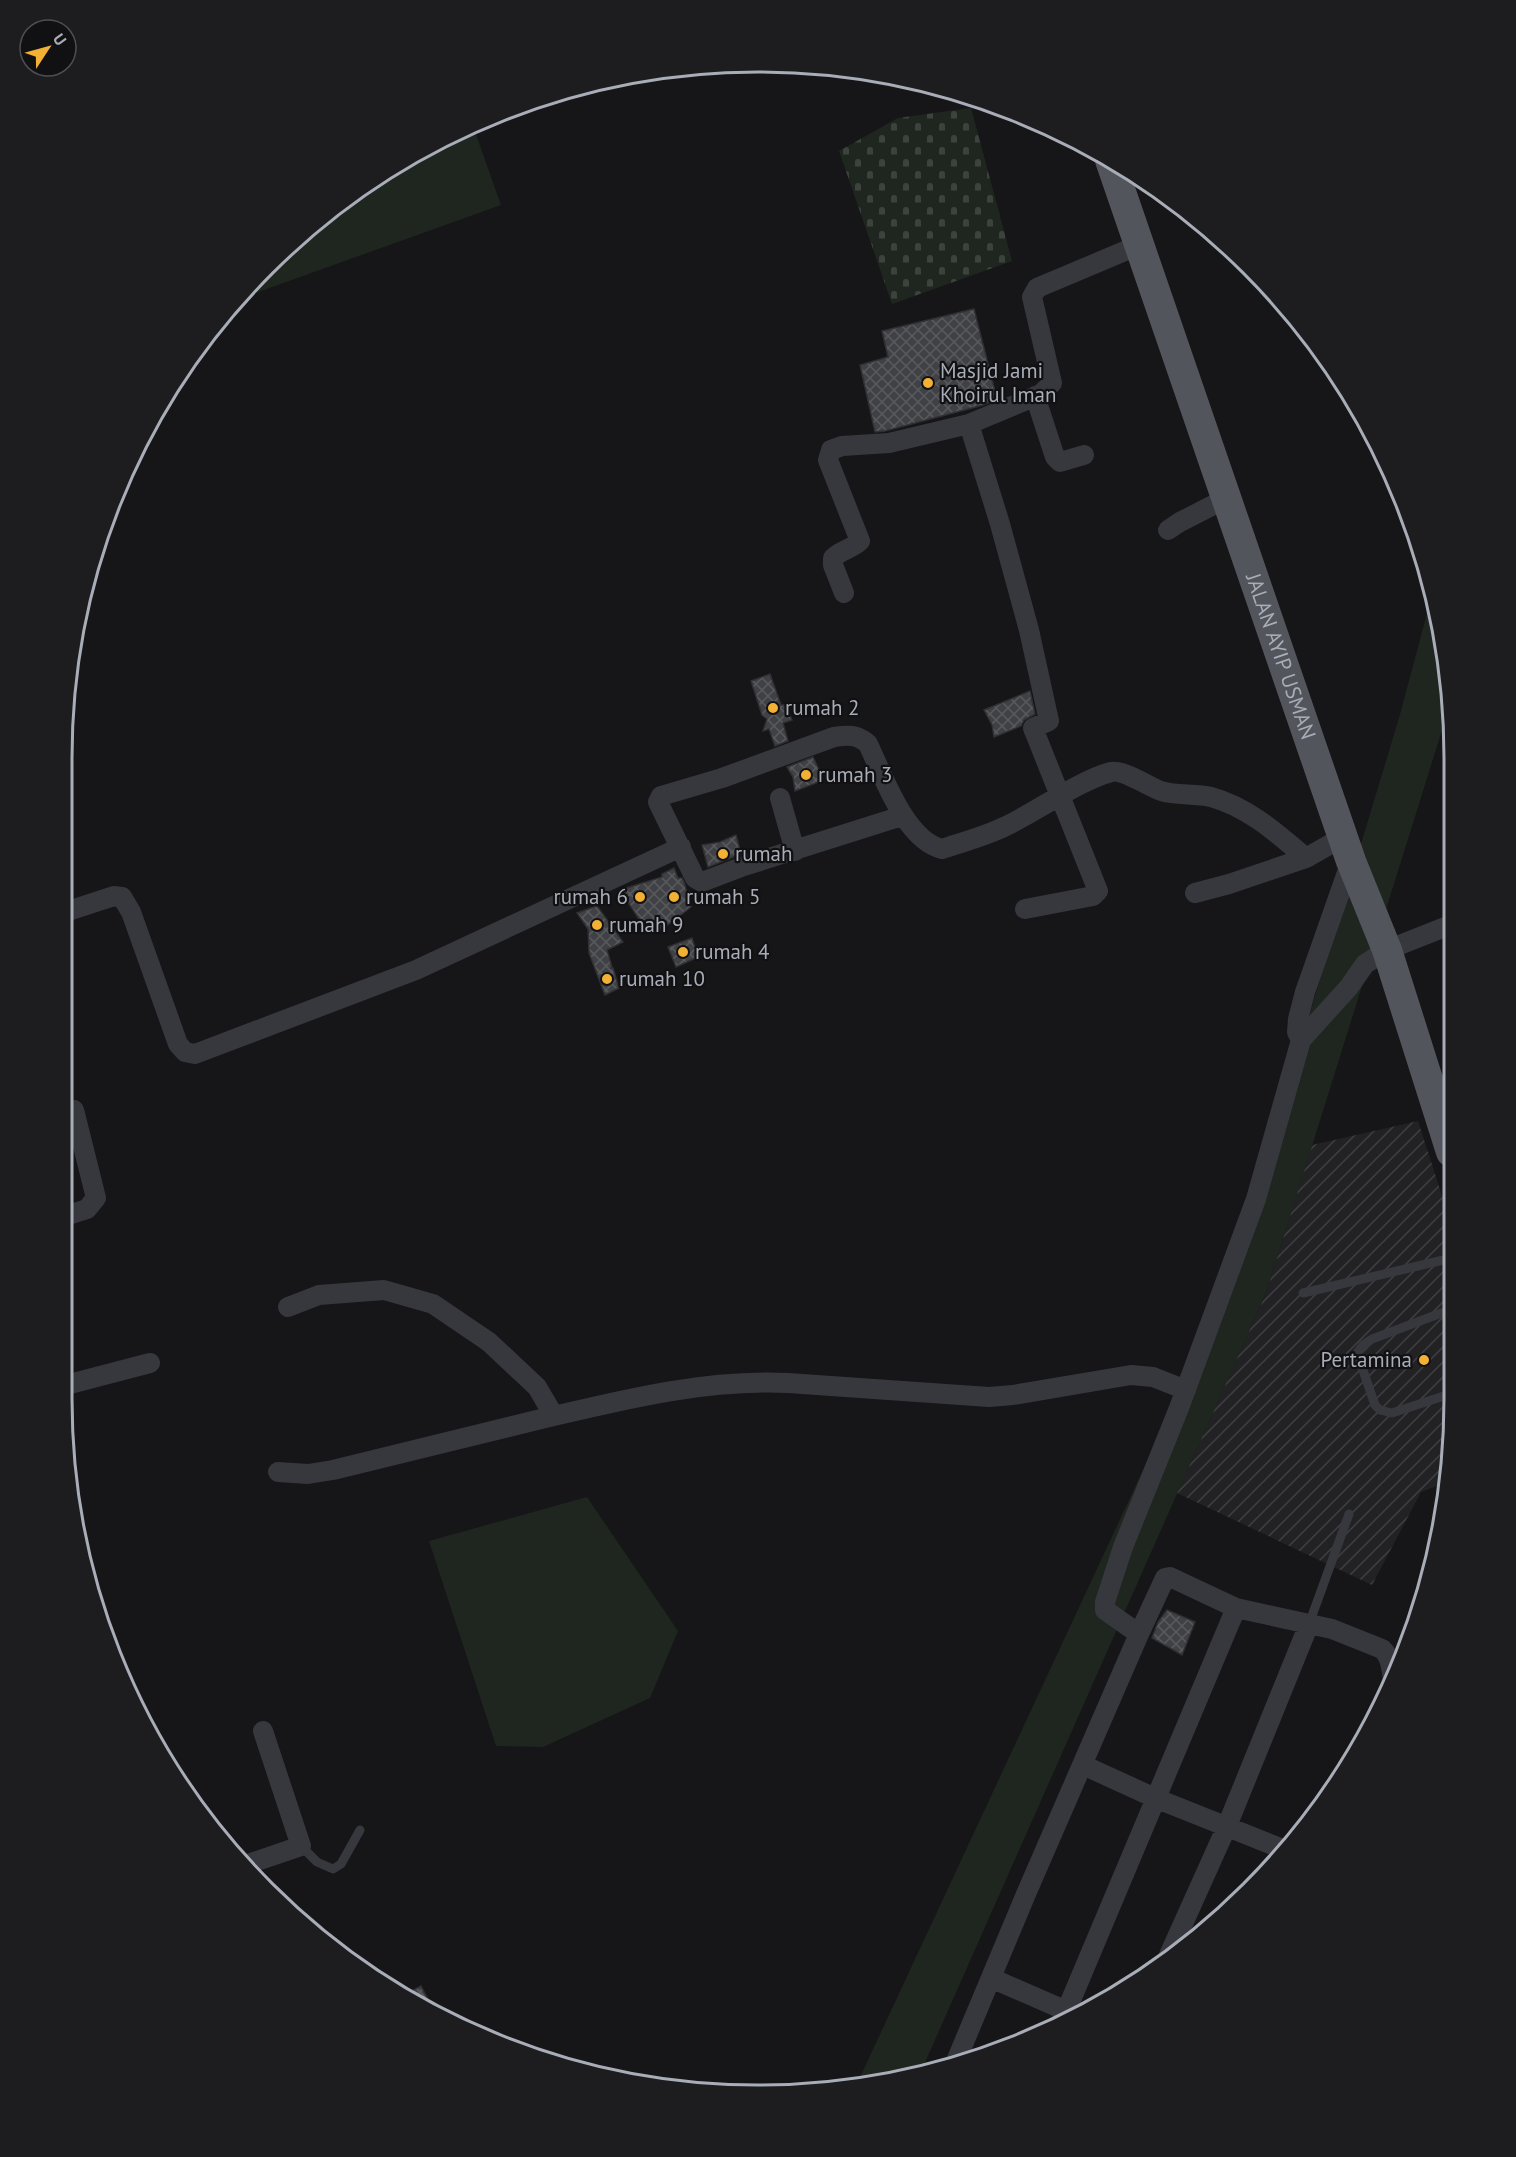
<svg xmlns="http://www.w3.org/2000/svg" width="1516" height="2157" font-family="'PT Sans',sans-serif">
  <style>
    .industrial { fill: url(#industrial-furrows) }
    .green { fill: #1e261f }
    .cemetery { fill: url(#cemetery-stones) }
    .building { fill: url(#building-cross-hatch); stroke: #303034; stroke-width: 1.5 }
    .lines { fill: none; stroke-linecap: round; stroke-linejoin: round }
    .service { stroke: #37383d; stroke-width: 9 }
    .minor { stroke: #37383d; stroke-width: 20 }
    .primary { stroke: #53555c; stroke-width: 30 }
    .poi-dot { fill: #f2b134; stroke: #111113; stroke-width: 2 }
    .labels { text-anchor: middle; stroke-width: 4.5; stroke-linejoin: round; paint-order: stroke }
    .poi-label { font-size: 21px; fill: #a8adb8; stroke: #111113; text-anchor: start }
    .street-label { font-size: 21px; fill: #a8adb8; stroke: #111113 }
    .rim { fill: none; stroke: #a8adb8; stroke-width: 3 }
  </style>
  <defs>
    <pattern id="industrial-furrows" width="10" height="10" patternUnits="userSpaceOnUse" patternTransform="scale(1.5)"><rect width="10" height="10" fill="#222225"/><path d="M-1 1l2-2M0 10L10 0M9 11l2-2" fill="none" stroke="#3f3f43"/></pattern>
    <pattern id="cemetery-stones" width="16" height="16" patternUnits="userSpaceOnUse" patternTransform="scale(1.5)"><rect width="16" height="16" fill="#1e261f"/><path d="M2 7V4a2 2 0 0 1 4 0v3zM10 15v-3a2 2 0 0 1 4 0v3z" fill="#3c433d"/></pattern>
    <pattern id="building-cross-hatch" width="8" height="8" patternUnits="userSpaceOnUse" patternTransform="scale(1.5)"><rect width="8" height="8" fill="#404145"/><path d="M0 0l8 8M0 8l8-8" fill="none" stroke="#595a5e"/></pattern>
  </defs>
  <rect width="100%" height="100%" fill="#161618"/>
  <path class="industrial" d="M1418 1121 1446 1208 1452 1207 1453 1444 1447 1482 1421 1492 1372 1585 1177 1493 1266 1293 1312 1145Z"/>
  <path class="green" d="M473 126 501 205 239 299 299 235 409 155Z
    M1433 591 1448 667 1449 708 1266 1293 919 2076 855 2088 1225 1294 1399 718Z
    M587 1497 678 1631 650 1698 543 1747 496 1746 429 1541Z"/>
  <path class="cemetery" d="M971 108 1012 261 892 304 839 151 898 118Z"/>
  <path class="building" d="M974 309 997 399 983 405 885 431 875 432 860 365 888 357 882 331Z
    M770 674 781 705H785L792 720 783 723 788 741 775 746 769 729 763 731 767 719 762 715 751 681Z
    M1030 691 1035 714 1024 720 1021 726 994 737 992 725 984 710Z
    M813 757 820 772 821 781 795 791 793 777 787 767Z
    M736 835 741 854 708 867 702 845 720 842Z
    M674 868 678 878H682L684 882 691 907 661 930 648 933 620 890 662 877V874Z
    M597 906 623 942 607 950 612 967 611 968H613L619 988 605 995 589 953 588 929 577 913Z
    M692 938 698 957 676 967 668 947Z
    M1167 1610 1195 1622 1182 1655 1152 1638 1158 1622Z
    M421 1986 436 2015 402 1996Z"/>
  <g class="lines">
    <path class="service" d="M1303 1293 1452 1258
      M1452 1309 1372 1339 1363 1345 1357 1353 1375 1405 1380 1410 1392 1413 1453 1393
      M1309 1624 1349 1514
      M301 1846 317 1862 333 1869 341 1864 360 1830"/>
    <path class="minor" d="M1035 396 1055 457 1060 462 1084 455
      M969 424 1000 524 1029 630 1049 721 1033 728 1098 891 1093 896 1025 909
      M1168 530 1180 522 1227 498
      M844 593 833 565V558C841 550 852 549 860 541L828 460 831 450 842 446 889 443 969 424 1041 394 1052 383 1032 297 1037 288 1139 245
      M780 798 795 851
      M902 816 744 866 702 882 695 878 658 802 661 796 722 778 834 737C848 735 857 734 868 744 883 775 905 840 942 849 963 842 986 836 1006 826 1038 811 1078 781 1111 772 1122 769 1148 786 1161 791 1177 796 1195 793 1211 797 1248 807 1278 834 1306 858L1343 837
      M1195 893 1229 884 1306 858
      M62 913 114 896 122 897 131 912 178 1044 185 1052 195 1054 416 970 681 847
      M1301 1040 1297 1032 1298 1019 1305 992 1351 861
      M62 1217 87 1209 96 1198 74 1110
      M288 1307 319 1295 384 1290 433 1304 489 1342 537 1387 554 1416
      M62 1386 150 1363
      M278 1472 308 1474 333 1470C402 1453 472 1436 541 1419 622 1400 704 1379 788 1383L989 1397 1013 1395 1131 1375 1153 1377 1186 1390
      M1139 1634 1105 1610V1602L1123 1547 1179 1408 1256 1199 1301 1040 1349 987 1365 964 1387 950 1450 925
      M1379 1713 1389 1690
      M1083 1765 1155 1798 1285 1850
      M248 1864 301 1846 263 1731
      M1169 1955 1227 1826 1309 1624
      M991 1978 1078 2016
      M1060 2026 1236 1608
      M954 2066 1026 1894 1139 1634 1165 1578 1170 1577 1236 1608 1332 1629 1382 1649C1391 1657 1391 1668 1393 1679"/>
    <path class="primary" id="s1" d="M1110 160 1351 861 1387 950 1451 1152"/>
  </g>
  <g class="poi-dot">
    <circle cx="928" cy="383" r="6"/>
    <circle cx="773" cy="708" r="6"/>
    <circle cx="806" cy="775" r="6"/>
    <circle cx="723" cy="854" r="6"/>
    <circle cx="640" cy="897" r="6"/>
    <circle cx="674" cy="897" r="6"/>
    <circle cx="597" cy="925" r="6"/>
    <circle cx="683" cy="952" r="6"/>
    <circle cx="607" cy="979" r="6"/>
    <circle cx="1424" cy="1360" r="6"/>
  </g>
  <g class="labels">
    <g class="poi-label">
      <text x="940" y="378">Masjid Jami<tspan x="940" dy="24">Khoirul Iman</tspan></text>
      <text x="785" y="715">rumah 2</text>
      <text x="818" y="782">rumah 3</text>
      <text x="735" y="861">rumah</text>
      <text x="628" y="904" text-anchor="end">rumah 6</text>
      <text x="686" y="904">rumah 5</text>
      <text x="609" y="932">rumah 9</text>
      <text x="695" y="959">rumah 4</text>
      <text x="619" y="986">rumah 10</text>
      <text x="1412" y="1367" text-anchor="end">Pertamina</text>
    </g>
    <g class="street-label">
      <text dy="7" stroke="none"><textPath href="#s1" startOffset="525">JALAN AYIP USMAN</textPath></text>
    </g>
  </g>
  <path d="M0 0H1516V2157H0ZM758 72H758A686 686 0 0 1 1444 758V1399A686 686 0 0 1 758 2085H758A686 686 0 0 1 72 1399V758A686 686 0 0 1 758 72Z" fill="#1d1d20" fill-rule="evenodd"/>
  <path class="rim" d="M758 72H758A686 686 0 0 1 1444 758V1399A686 686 0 0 1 758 2085H758A686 686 0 0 1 72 1399V758A686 686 0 0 1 758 72Z"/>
  <g transform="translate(48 48) rotate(54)"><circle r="28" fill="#111113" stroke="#4d4f55" stroke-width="1.5"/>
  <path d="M0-4.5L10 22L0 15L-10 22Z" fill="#f2b134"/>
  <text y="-9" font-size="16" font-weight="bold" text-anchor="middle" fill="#a8adb8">U</text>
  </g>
</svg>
